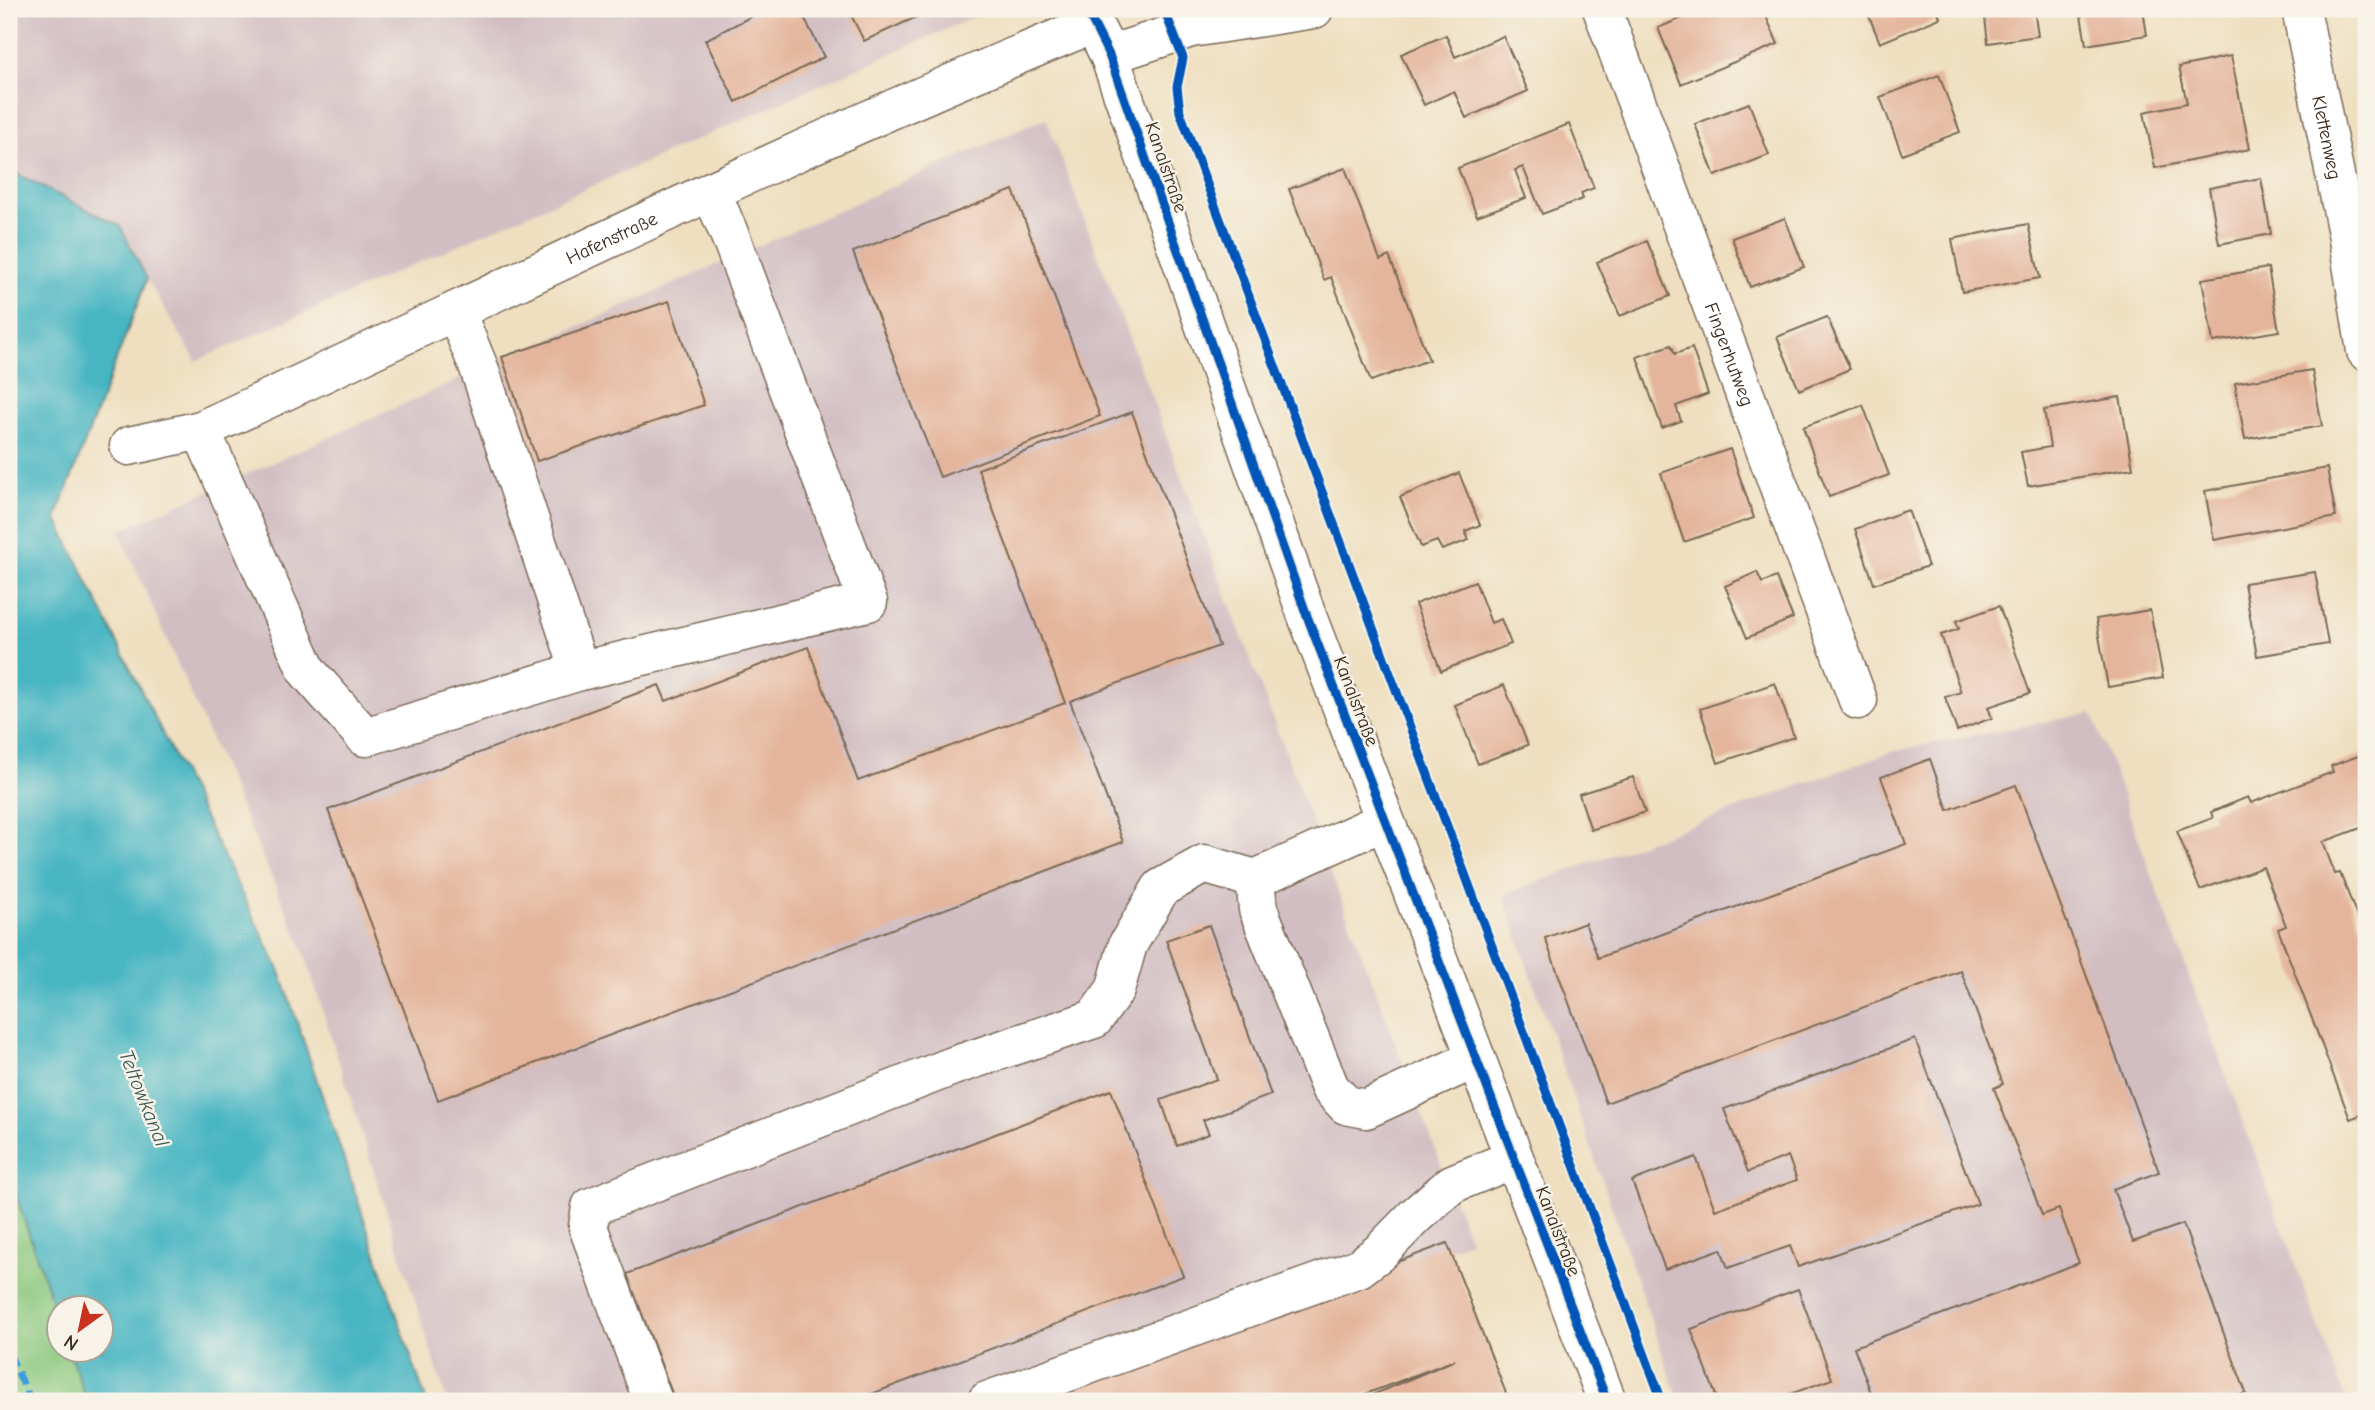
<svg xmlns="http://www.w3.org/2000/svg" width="2375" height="1410" font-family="'Comic Neue',sans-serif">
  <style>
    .industrial { fill: #d2bec2 }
    .green { fill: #8bc87e; stroke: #63794e; stroke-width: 2 }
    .water { fill: #47b5c2; stroke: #417070; stroke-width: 2 }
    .building { fill: #e4b59c }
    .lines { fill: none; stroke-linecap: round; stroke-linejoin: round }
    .minor-casing { stroke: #7a6957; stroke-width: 41 }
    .minor { stroke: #fff; stroke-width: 38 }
    .quiet { stroke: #3f9ce0; stroke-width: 7; stroke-dasharray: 14 7; stroke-linecap: butt }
    .cycleway-casing { stroke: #f7f3e8; stroke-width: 13 }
    .cycleway { stroke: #0057b8; stroke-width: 9 }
    .labels { text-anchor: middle; stroke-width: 5; stroke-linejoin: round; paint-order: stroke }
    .street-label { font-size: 19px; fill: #3b2a1e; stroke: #f7f3e8 }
    .water-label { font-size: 21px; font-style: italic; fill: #3f5b57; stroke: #f7f3e8 }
  </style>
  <rect width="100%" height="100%" fill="#f7f3e8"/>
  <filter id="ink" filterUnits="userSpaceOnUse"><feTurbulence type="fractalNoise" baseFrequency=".0143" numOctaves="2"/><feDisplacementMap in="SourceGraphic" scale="14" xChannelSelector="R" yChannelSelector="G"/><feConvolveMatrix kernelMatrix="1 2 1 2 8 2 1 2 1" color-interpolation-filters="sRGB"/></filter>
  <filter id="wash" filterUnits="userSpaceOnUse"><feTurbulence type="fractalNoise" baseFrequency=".00686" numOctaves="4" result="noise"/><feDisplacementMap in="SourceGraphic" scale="28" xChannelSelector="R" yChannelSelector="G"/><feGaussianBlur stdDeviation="1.57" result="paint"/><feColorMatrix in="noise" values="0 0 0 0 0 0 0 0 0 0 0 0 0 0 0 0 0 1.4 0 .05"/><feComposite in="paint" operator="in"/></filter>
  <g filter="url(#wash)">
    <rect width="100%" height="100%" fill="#efdfc0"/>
    <path class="industrial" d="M9 9H992L196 361 147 279 120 226 9 170Z
      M1046 118 1470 1241 1039 1401H447L303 949 119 531Z
      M2092 713 2346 1401H1679L1503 895 1890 752Z"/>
    <path class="green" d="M9 1175 59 1322 60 1350 69 1351 87 1401H9Z"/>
    <path class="water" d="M9 170 120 226 147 279 56 518 279 969 426 1401H87L69 1351 102 1350V1308H60L59 1322 9 1175Z"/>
    <g id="blocks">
      <path class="building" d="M766 9H800L824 57 736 102 705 40Z
        M848 9H934L864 41Z
        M1681 9H1763L1778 44 1681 84 1658 28 1682 18 1678 10Z
        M1866 9H1937L1940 18 1880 43Z
        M1984 9H2034L2038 36 1988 43Z
        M2080 9H2143L2147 35 2086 45Z
        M1446 35 1455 57 1503 36 1528 91 1466 118 1454 91 1424 105 1401 54Z
        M2231 56 2250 149 2155 168 2144 112 2187 103 2179 67Z
        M1939 75 1960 132 1902 154 1880 97Z
        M1749 103 1769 155 1715 176 1695 124Z
        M1569 124 1594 188 1581 193 1583 199 1542 214 1523 167 1515 170 1526 198 1477 216 1458 168Z
        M1345 168 1380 260 1389 256 1429 360 1371 381 1331 277 1324 280 1289 189Z
        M2261 178 2271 234 2219 244 2209 188Z
        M1013 190 1100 416 940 477 853 252Z
        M1785 218 1804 267 1750 287 1732 238Z
        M2028 224 2040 278 1962 292 1952 239Z
        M1647 241 1670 296 1620 316 1597 262Z
        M2268 268 2279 331 2213 342 2202 279Z
        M669 301 704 405 537 461 502 357Z
        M1827 317 1850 369 1799 390 1777 337Z
        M1671 345 1675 354 1692 348 1708 394 1676 406 1681 421 1662 428 1637 357Z
        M2312 370 2322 426 2245 439 2235 383Z
        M2120 397 2133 468 2028 486 2021 452 2050 447 2044 410Z
        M1863 405 1889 475 1829 497 1803 427Z
        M1132 412 1219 646 1070 701 1123 842 438 1100 328 810 659 685 666 701 808 647 858 781 1065 703 978 469Z
        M1730 449 1754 518 1684 542 1661 473Z
        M2327 468 2336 517 2214 540 2205 491Z
        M1459 473 1480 525 1465 531 1469 540 1442 550 1437 541 1421 547 1400 497Z
        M1908 510 1928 566 1874 584 1855 529Z
        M1757 572 1762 583 1776 577 1793 618 1747 638 1725 586Z
        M2315 572 2328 644 2257 656 2244 583Z
        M1475 581 1491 623 1501 619 1511 644 1441 671 1415 604Z
        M1999 606 2030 693 1988 707 1992 718 1957 731 1945 697 1961 692 1941 635 1959 629 1956 621Z
        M2150 610 2163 678 2108 687 2096 619Z
        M1775 683 1794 737 1718 763 1700 709Z
        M1504 685 1528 745 1478 764 1455 705Z
        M2366 753V826L2323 842 2335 874 2340 873 2365 937 2360 939 2366 954 2364 962 2366 967V1113L2350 1119 2278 929 2286 926 2263 867 2200 890 2177 831 2213 818 2211 812 2248 797 2251 803 2333 772 2331 766Z
        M1930 759 1948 810 2016 785 2159 1172 2113 1189 2133 1242 2183 1224 2246 1393 2224 1401H1874L1854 1347 2079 1263 2059 1209 2042 1215 1994 1088 2003 1084 1961 971 1606 1103 1545 938 1585 923 1598 958 1906 844 1881 777Z
        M1633 777 1645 812 1591 830 1579 794Z
        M1209 925 1271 1095 1203 1120 1209 1134 1177 1146 1161 1100 1217 1079 1166 940Z
        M1915 1039 1978 1204 1798 1267 1790 1246 1728 1268 1721 1249 1665 1269 1632 1181 1696 1157 1715 1210 1797 1180 1788 1156 1748 1172 1724 1109Z
        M1111 1090 1183 1276 853 1401H675L627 1274Z
        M1447 1243 1509 1401H1367L1365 1398 1455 1360 1347 1401H1033Z
        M1798 1289 1832 1379 1771 1401H1718L1691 1329Z"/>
    </g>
  </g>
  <g filter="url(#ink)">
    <use href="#blocks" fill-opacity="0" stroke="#7a6957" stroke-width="2"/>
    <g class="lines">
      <defs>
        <g id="minor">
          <path d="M1086 9 1109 55 1307 616 1607 1401"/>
          <path id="s1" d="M1602 9 1858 700"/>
          <path id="s2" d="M2301 9 2347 233 2366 351"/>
          <path d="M1109 55 1191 28 1314 9"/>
          <path d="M456 312 479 368 580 671 868 602 733 243 711 191"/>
          <path d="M201 430 307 671 365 737 580 671"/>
          <path id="s3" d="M129 446 201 430C498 293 791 147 1093 24"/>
          <path d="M1384 821 1255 879 1258 909 1330 1088 1346 1105 1366 1109 1475 1059"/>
          <path d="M653 1401 588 1227 591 1207 953 1066 1094 1019 1115 990 1128 944 1161 888 1204 864 1255 879"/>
          <path d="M987 1401 1359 1268 1379 1253 1415 1216 1452 1184 1513 1159"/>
        </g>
      </defs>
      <use href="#minor" class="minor-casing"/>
      <use href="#minor" class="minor"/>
      <path class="quiet" d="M9 1353 31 1401"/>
      <defs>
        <path id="cycleway" d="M1086 9 1109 55 1307 616 1607 1401
          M1164 9 1183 58 1177 87 1180 112 1662 1401"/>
      </defs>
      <use href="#cycleway" class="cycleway-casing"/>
      <use href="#cycleway" class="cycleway"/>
    </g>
  </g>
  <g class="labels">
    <g class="street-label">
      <text dy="7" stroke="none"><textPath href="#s2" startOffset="131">Klettenweg</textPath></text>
      <text transform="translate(1167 167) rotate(71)" y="7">Kanalstraße</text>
      <text dy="7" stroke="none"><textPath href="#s3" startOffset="527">Hafenstraße</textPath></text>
      <text dy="7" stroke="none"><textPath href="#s1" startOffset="368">Fingerhutweg</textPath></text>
      <text transform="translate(1357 701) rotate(69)" y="7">Kanalstraße</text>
      <text transform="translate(1559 1231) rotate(69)" y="7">Kanalstraße</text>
    </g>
    <g class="water-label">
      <text transform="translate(144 1098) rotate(68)" y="7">Teltowkanal</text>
    </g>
  </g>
  <rect width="2375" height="1410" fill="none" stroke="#f7f3e8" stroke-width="35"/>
  <g transform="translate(80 1329) rotate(213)"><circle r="33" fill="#f7f3e8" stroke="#aca397" stroke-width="2"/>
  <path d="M0-5L12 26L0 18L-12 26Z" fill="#c8321e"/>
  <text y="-10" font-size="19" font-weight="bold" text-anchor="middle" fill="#3b2a1e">N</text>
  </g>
</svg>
